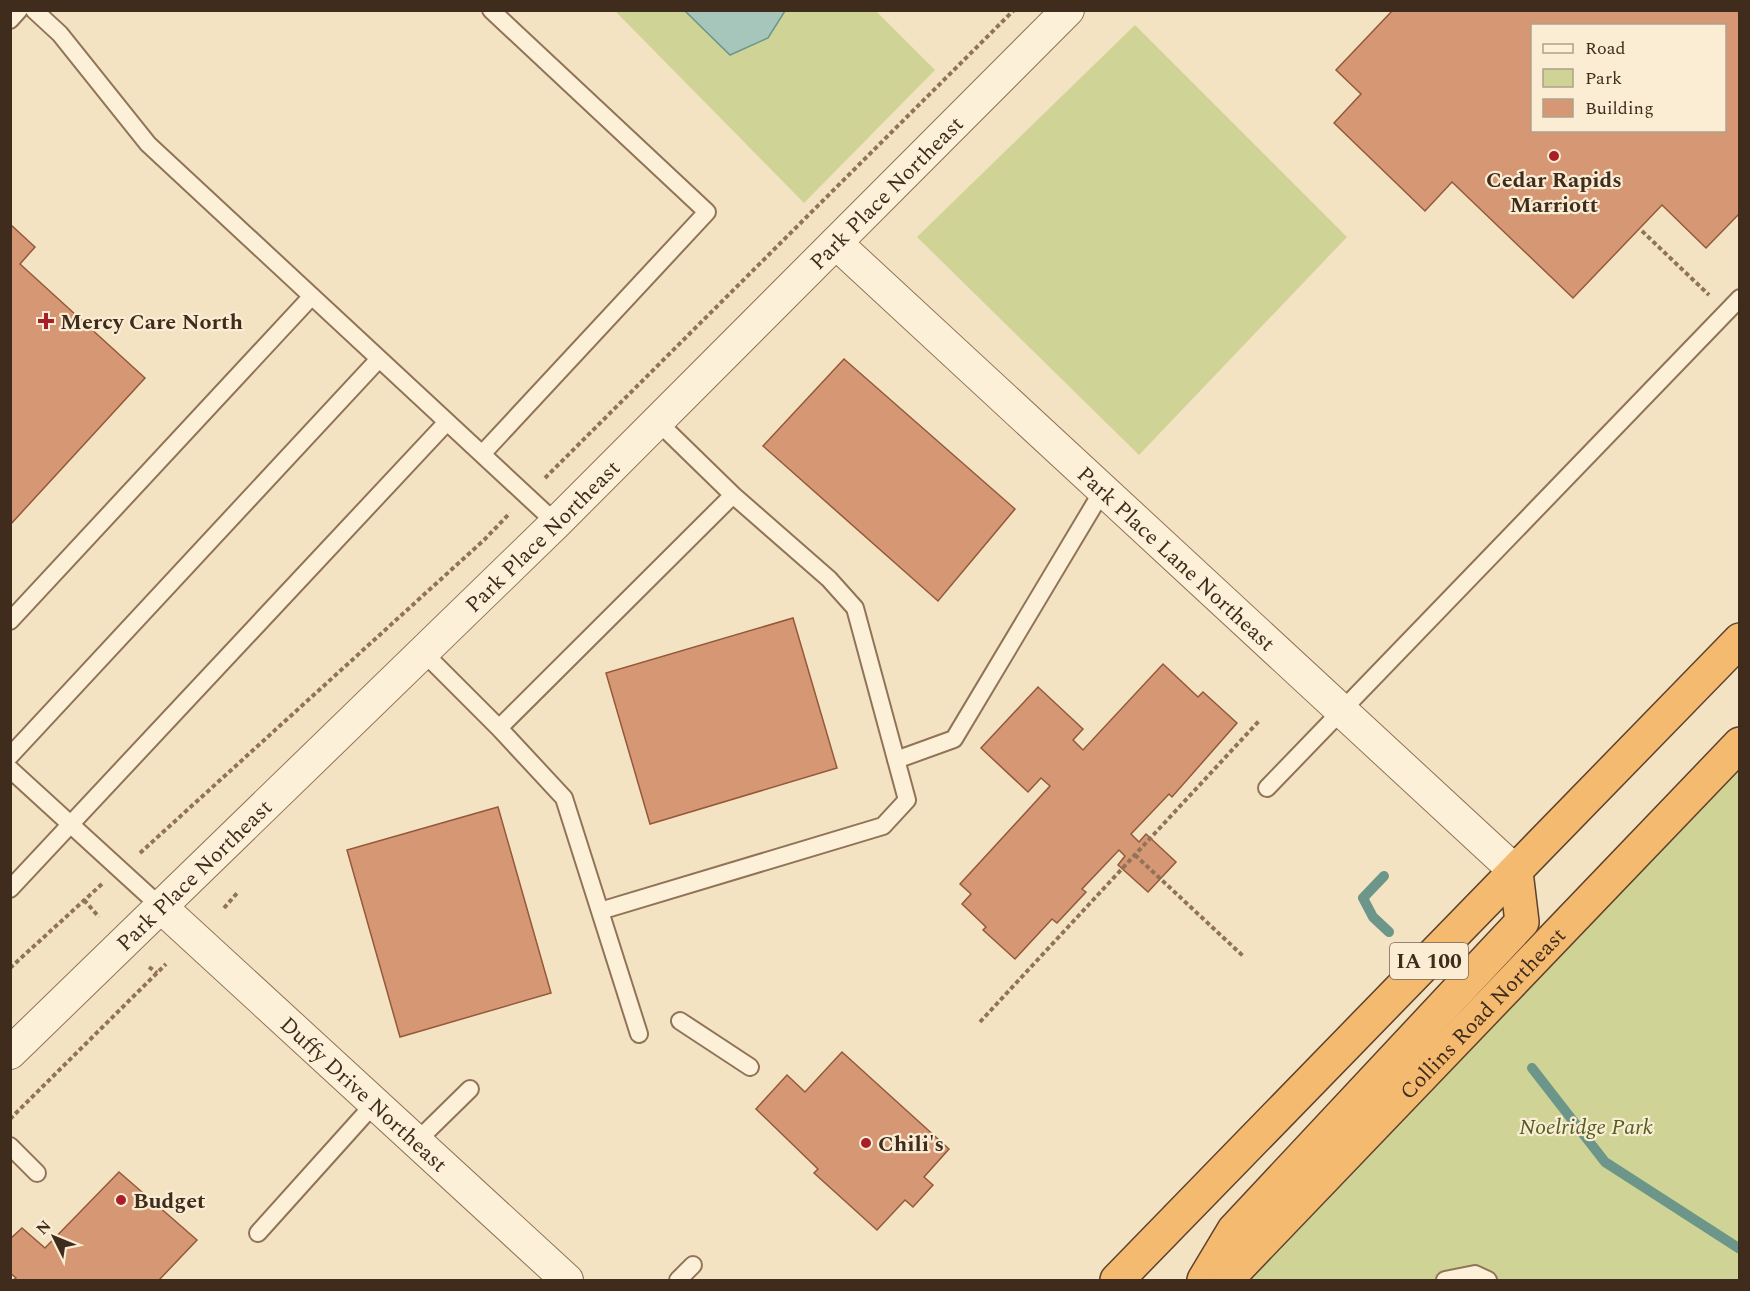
<svg xmlns="http://www.w3.org/2000/svg" width="1750" height="1291" font-family="Spectral,serif">
  <style>
    .green { fill: #cfd395 }
    .water { fill: #a6c6bb; stroke: #6b9689; stroke-width: 1.5 }
    .lines { fill: none; stroke-linecap: round; stroke-linejoin: round }
    .stream { stroke: #6b9689; stroke-width: 10 }
    .building { fill: #d69874; stroke: #93593a; stroke-width: 1.5; fill-rule: evenodd }
    .service-casing { stroke: #917357; stroke-width: 20 }
    .minor-casing { stroke: #917357; stroke-width: 34 }
    .trunk-casing { stroke: #5e412c; stroke-width: 36 }
    .path { stroke: #917357; stroke-width: 4; stroke-dasharray: 4.5 3; stroke-linecap: butt }
    .service { stroke: #fdf0d8; stroke-width: 16 }
    .minor { stroke: #fdf0d8; stroke-width: 32 }
    .trunk { stroke: #f4ba70; stroke-width: 33 }
    .poi-dot { fill: #a81f27; stroke: #faedd4; stroke-width: 2 }
    .labels { text-anchor: middle; stroke-width: 4.5; stroke-linejoin: round; paint-order: stroke }
    .shield { fill: #faedd4; stroke: #776654; stroke-width: 1.5 }
    .shield-label { font-size: 21px; font-weight: bold; fill: #3f2c1d }
    .poi-label { font-size: 22px; font-weight: bold; fill: #3f2c1d; stroke: #faedd4; text-anchor: start }
    .street-label { font-size: 22px; fill: #3f2c1d; stroke: #faedd4 }
    .park-label { font-size: 22px; font-style: italic; fill: #515e21; stroke: #faedd4 }
  </style>
  <rect width="100%" height="100%" fill="#f4e3c3"/>
  <path class="green" d="M615 11H876L935 70 804 203Z
    M1135 25 1347 237 1139 455 917 237Z
    M1739 744V1280H1226Z"/>
  <path class="water" d="M685 11H785L768 38 730 55Z"/>
  <g class="lines">
    <path class="stream" d="M1384 876 1363 898 1373 917 1389 932
      M1532 1068 1605 1162 1740 1249"/>
  </g>
  <path class="building" d="M1393 10H1740V213L1706 248 1662 205 1573 298 1452 182 1425 211 1334 123 1361 94 1336 70ZM1532 26H1724V130H1532Z
    M10 224 35 247 20 264 145 378 10 525Z
    M844 359 1015 509 938 601 763 446Z
    M793 618 837 768 650 824 606 673Z
    M1163 664 1198 697 1203 692 1237 723 1172 797 1169 794 1131 834 1139 842 1146 834 1176 862 1148 892 1118 865 1125 856 1119 850 1082 889 1086 892 1057 923 1052 919 1015 959 983 930 986 927 962 904 971 894 960 884 1050 786 1041 778 1028 792 981 748 1038 687 1083 729 1073 740 1083 750Z
    M498 807 551 993 400 1037 347 850Z
    M842 1052 949 1149 924 1177 933 1185 913 1207 905 1200 877 1230 814 1173 818 1169 756 1109 787 1075 805 1092Z
    M119 1172 197 1240 159 1280H13L16 1278 10 1273V1239L22 1228 45 1248Z"/>
  <g class="lines">
    <defs>
      <path id="service" d="M34 10 60 34 148 144 556 523
        M10 20 19 10
        M482 454 707 212 491 10
        M10 621 312 296
        M423 652 499 728 733 495 657 421
        M499 728 564 798 639 1034
        M10 756 379 359
        M896 760 954 739 1103 490
        M10 769 161 907
        M1267 788 1740 298
        M10 889 447 422
        M600 911 883 826 907 800 855 608 829 579 733 495
        M680 1021 750 1067
        M416 1142 470 1089
        M10 1146 37 1173
        M258 1233 374 1104
        M678 1280 693 1265
        M1445 1280 1475 1274 1488 1280"/>
      <g id="minor">
        <path id="s1" d="M836 243 1516 872"/>
        <path id="s2" d="M161 907 567 1280"/>
        <path id="s3" d="M10 1053 556 523 1068 10"/>
      </g>
      <g id="trunk">
        <path d="M1117 1280 1740 640"/>
        <path d="M1204 1280 1234 1230 1522 922 1516 872"/>
        <path id="s4" d="M1226 1280 1740 744"/>
      </g>
    </defs>
    <use href="#service" class="service-casing"/>
    <use href="#minor" class="minor-casing"/>
    <use href="#trunk" class="trunk-casing"/>
    <path class="path" d="M1642 231 1709 295
      M545 478 1014 10
      M140 853 484 540 510 513
      M1135 855 1243 956
      M84 900 99 917
      M224 908 238 892
      M149 967 157 973
      M10 968 102 884
      M980 1022 1259 721
      M10 1119 166 964"/>
    <use href="#service" class="service"/>
    <use href="#minor" class="minor"/>
    <use href="#trunk" class="trunk"/>
  </g>
  <g class="poi-dot">
    <circle cx="1554" cy="156" r="6"/>
    <path d="M43 312h6v6h6v6h-6v6h-6v-6h-6v-6h6z"/>
    <circle cx="866" cy="1143" r="6"/>
    <circle cx="121" cy="1200" r="6"/>
  </g>
  <g class="labels">
    <rect class="shield" x="1390" y="943" width="78" height="36" rx="4.5"/>
    <g class="shield-label">
      <text x="1429" y="968">IA 100</text>
    </g>
    <g class="poi-label">
      <text x="1554" y="187" text-anchor="middle">Cedar Rapids<tspan x="1554" dy="25">Marriott</tspan></text>
      <text x="60" y="329">Mercy Care North</text>
      <text x="878" y="1151">Chili's</text>
      <text x="133" y="1208">Budget</text>
    </g>
    <g class="street-label">
      <text dy="8" stroke="none"><textPath href="#s3" startOffset="1228">Park Place Northeast</textPath></text>
      <text dy="8" stroke="none"><textPath href="#s3" startOffset="742">Park Place Northeast</textPath></text>
      <text dy="8" stroke="none"><textPath href="#s1" startOffset="464">Park Place Lane Northeast</textPath></text>
      <text dy="8" stroke="none"><textPath href="#s3" startOffset="256">Park Place Northeast</textPath></text>
      <text dy="8" stroke="none"><textPath href="#s4" startOffset="370">Collins Road Northeast</textPath></text>
      <text dy="8" stroke="none"><textPath href="#s2" startOffset="276">Duffy Drive Northeast</textPath></text>
    </g>
    <g class="park-label">
      <text x="1586" y="1134">Noelridge Park</text>
    </g>
  </g>
  <rect width="1750" height="1291" fill="none" stroke="#3f2c1d" stroke-width="24"/>
  <rect x="1531" y="24" width="195" height="108" fill="#faedd4" stroke="#afa08b" stroke-width="1.5"/>
  <rect x="1543" y="44" width="30" height="9" fill="#fdf0d8" stroke="#afa08b" stroke-width="1.5"/>
  <text x="1585" y="54" font-size="18" fill="#3f2c1d">Road</text>
  <rect x="1543" y="69" width="30" height="18" fill="#cfd395" stroke="#afa08b" stroke-width="1.5"/>
  <text x="1585" y="84" font-size="18" fill="#3f2c1d">Park</text>
  <rect x="1543" y="99" width="30" height="18" fill="#d69874" stroke="#afa08b" stroke-width="1.5"/>
  <text x="1585" y="114" font-size="18" fill="#3f2c1d">Building</text>
  <g transform="translate(54 1237) rotate(313)" stroke="#faedd4" stroke-width="4.5" paint-order="stroke">
  <path d="M0-4.5L10 22L0 15L-10 22Z" fill="#3f2c1d"/>
  <text y="-9" font-size="16" font-weight="bold" text-anchor="middle" fill="#3f2c1d">N</text>
  </g>
</svg>
